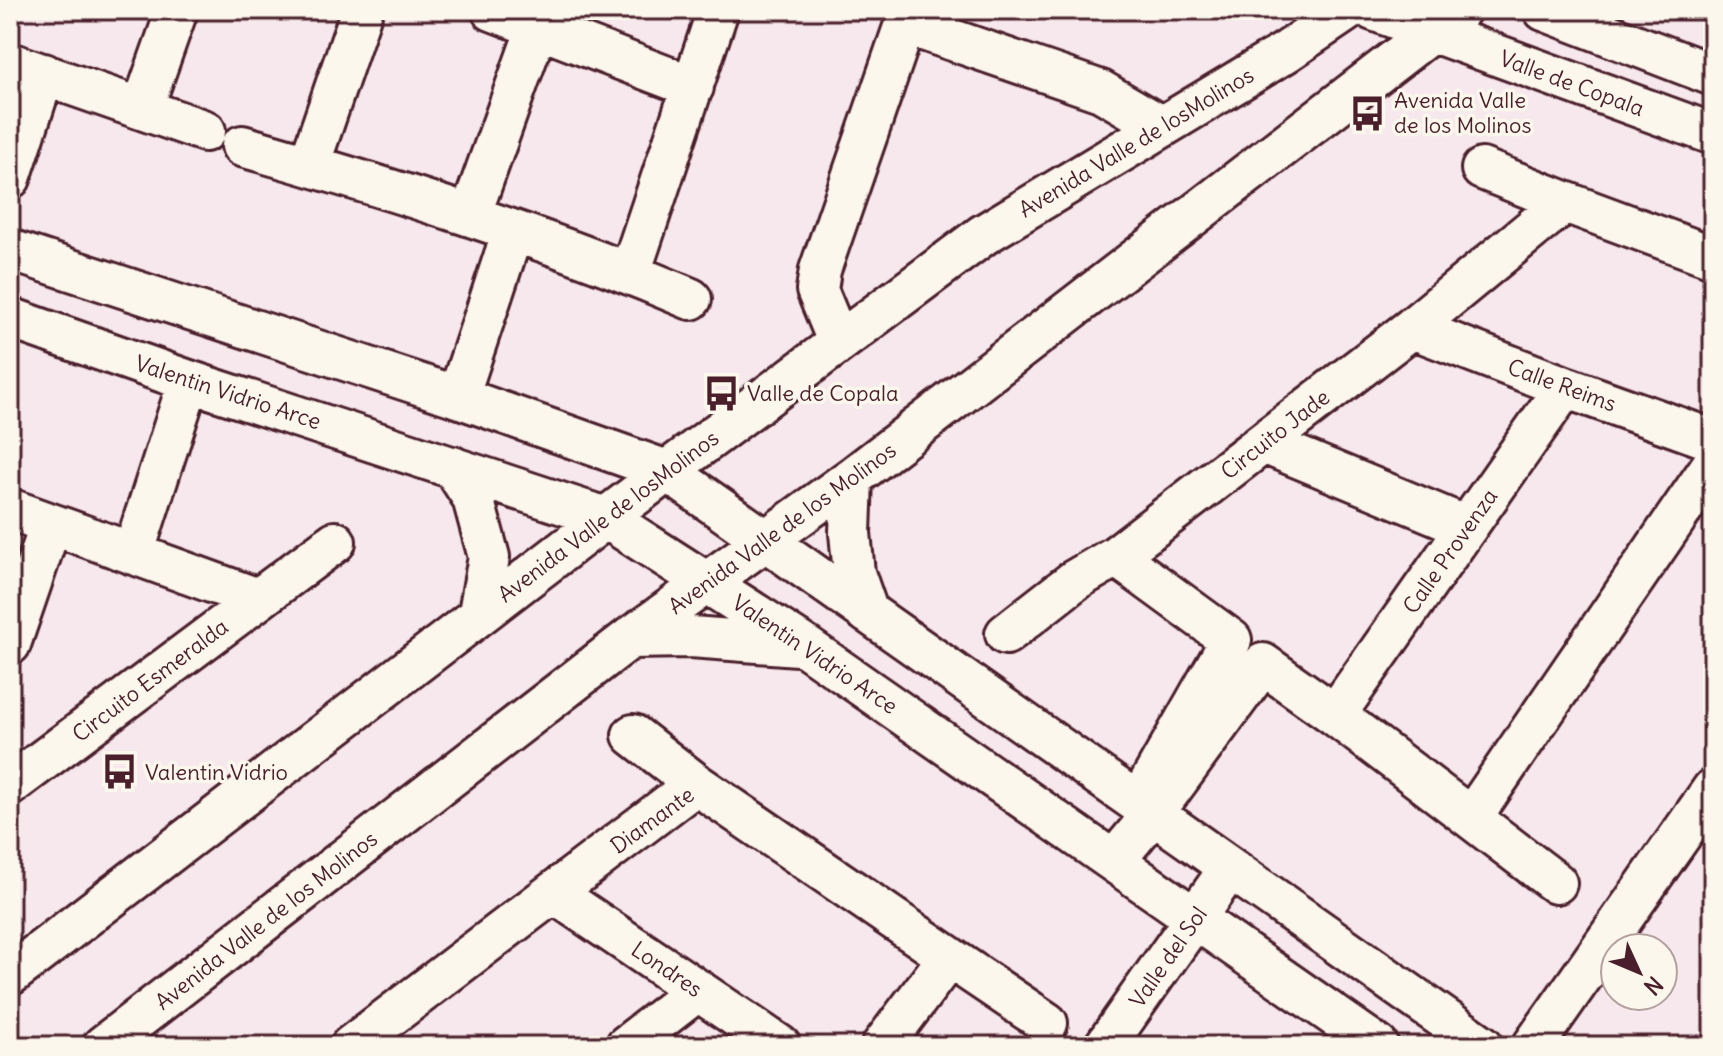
<svg xmlns="http://www.w3.org/2000/svg" width="1723" height="1056" font-family="Delius,sans-serif">
  <style>
    .lines { fill: none; stroke-linecap: round; stroke-linejoin: round }
    .minor-casing { stroke: #4a1f2b; stroke-width: 46 }
    .minor { stroke: #fbf7ec; stroke-width: 40 }
    .labels { text-anchor: middle; stroke-width: 7; stroke-linejoin: round; paint-order: stroke }
    .street-label { font-size: 22px; fill: #4a1f2b; stroke: #fbf7ec }
    .poi-label { font-size: 22px; fill: #4a1f2b; stroke: #fbf7ec; text-anchor: start }
  </style>
  <rect width="100%" height="100%" fill="#f6e8ec"/>
  <filter id="ink" filterUnits="userSpaceOnUse"><feTurbulence type="fractalNoise" baseFrequency=".0125" numOctaves="2"/><feDisplacementMap in="SourceGraphic" scale="16" xChannelSelector="R" yChannelSelector="G"/><feConvolveMatrix kernelMatrix="1 2 1 2 8 2 1 2 1" color-interpolation-filters="sRGB"/></filter>
  <g filter="url(#ink)">
    <g class="lines">
      <defs>
        <path id="minor" d="M492 10 693 87
          M1373 10 1713 134
          M1544 10 1713 75
          M906 24 1101 91 1161 126
          M10 63 205 131
          M142 109 177 10
          M242 146C394 189 545 237 691 299
          M309 165 362 10
          M1482 169 1565 202
          M10 178 44 74
          M470 216 537 28
          M10 250 458 397 667 471 1483 1046
          M630 273 718 10
          M10 318 189 381 606 518 805 646 1378 1046
          M1412 328 1565 387 1713 440
          M838 341 817 290 820 270 910 10
          M458 397 513 231
          M1264 443 1467 527
          M453 467 473 498 489 557 479 613
          M852 478 850 533 854 573 868 613
          M10 509 258 599
          M133 554 189 381
          M1006 634 1075 580 1116 556
          M630 638 691 637 798 645
          M10 644 51 524
          M1335 715 1565 387
          M633 735 696 784
          M10 785 335 542
          M1139 802 1231 640 1116 556 1412 328 1565 202 1713 257
          M1471 818 1556 883
          M1114 861 1153 814 1263 664 1335 715 1471 818 1713 464
          M554 893 780 1046
          M949 957 1047 1023
          M10 975 667 471 983 235 1286 52 1348 10
          M103 1046 630 638 852 478 1460 10
          M351 1046 696 784 949 957 882 1046
          M626 1046 698 990
          M1105 1046 1230 868
          M1533 1046 1713 789"/>
      </defs>
      <use href="#minor" class="minor-casing"/>
      <use href="#minor" class="minor"/>
    </g>
  </g>
  <defs>
    <symbol id="bus-bare" viewBox="-9 -9 18 18"><path d="M-5-6H5V4H4V6H2V4H-2V6H-4V4H-5ZM-3.5-4V0h7V-4ZM-3.5 1.2v1.5H-2V1.2ZM2 1.2v1.5H3.5V1.2Z" fill="#4a1f2b" stroke="#fbf7ec" stroke-width="2.5" paint-order="stroke"/></symbol>
  </defs>
  <g fill-rule="evenodd">
    <use href="#bus-bare" x="1342" y="88" width="51" height="51"/>
    <use href="#bus-bare" x="696" y="368" width="51" height="51"/>
    <use href="#bus-bare" x="94" y="746" width="51" height="51"/>
  </g>
  <g class="labels">
    <g class="street-label">
      <text transform="translate(1572 83) rotate(20)" y="8">Valle de Copala</text>
      <text transform="translate(1136 142) rotate(-31)" y="8">Avenida Valle de losMolinos</text>
      <text transform="translate(1562 385) rotate(20)" y="8">Calle Reims</text>
      <text transform="translate(228 392) rotate(18)" y="8">Valentin Vidrio Arce</text>
      <text transform="translate(1275 434) rotate(-38)" y="8">Circuito Jade</text>
      <text transform="translate(608 516) rotate(-37)" y="8">Avenida Valle de losMolinos</text>
      <text transform="translate(782 528) rotate(-36)" y="8">Avenida Valle de los Molinos</text>
      <text transform="translate(1450 551) rotate(-55)" y="8">Calle Provenza</text>
      <text transform="translate(815 654) rotate(34)" y="8">Valentin Vidrio Arce</text>
      <text transform="translate(150 680) rotate(-37)" y="8">Circuito Esmeralda</text>
      <text transform="translate(652 820) rotate(-36)" y="8">Diamante</text>
      <text transform="translate(266 920) rotate(-38)" y="8">Avenida Valle de los Molinos</text>
      <text transform="translate(1168 957) rotate(-55)" y="8">Valle del Sol</text>
      <text transform="translate(667 969) rotate(34)" y="8">Londres</text>
    </g>
    <g class="poi-label">
      <text x="1394" y="108">Avenida Valle<tspan x="1394" dy="25">de los Molinos</tspan></text>
      <text x="747" y="401">Valle de Copala</text>
      <text x="145" y="780">Valentin Vidrio</text>
    </g>
  </g>
  <rect width="1723" height="1056" fill="none" stroke="#fbf7ec" stroke-width="40"/>
  <rect x="20" y="20" width="1683" height="1016" fill="none" stroke="#4a1f2b" stroke-width="3" filter="url(#ink)"/>
  <g transform="translate(1639 972) rotate(134)"><circle r="38" fill="#fbf7ec" stroke="#b4a19f" stroke-width="2"/>
  <path d="M0-6L14 30L0 20L-14 30Z" fill="#4a1f2b"/>
  <text y="-12" font-size="22" font-weight="bold" text-anchor="middle" fill="#4a1f2b">N</text>
  </g>
</svg>
